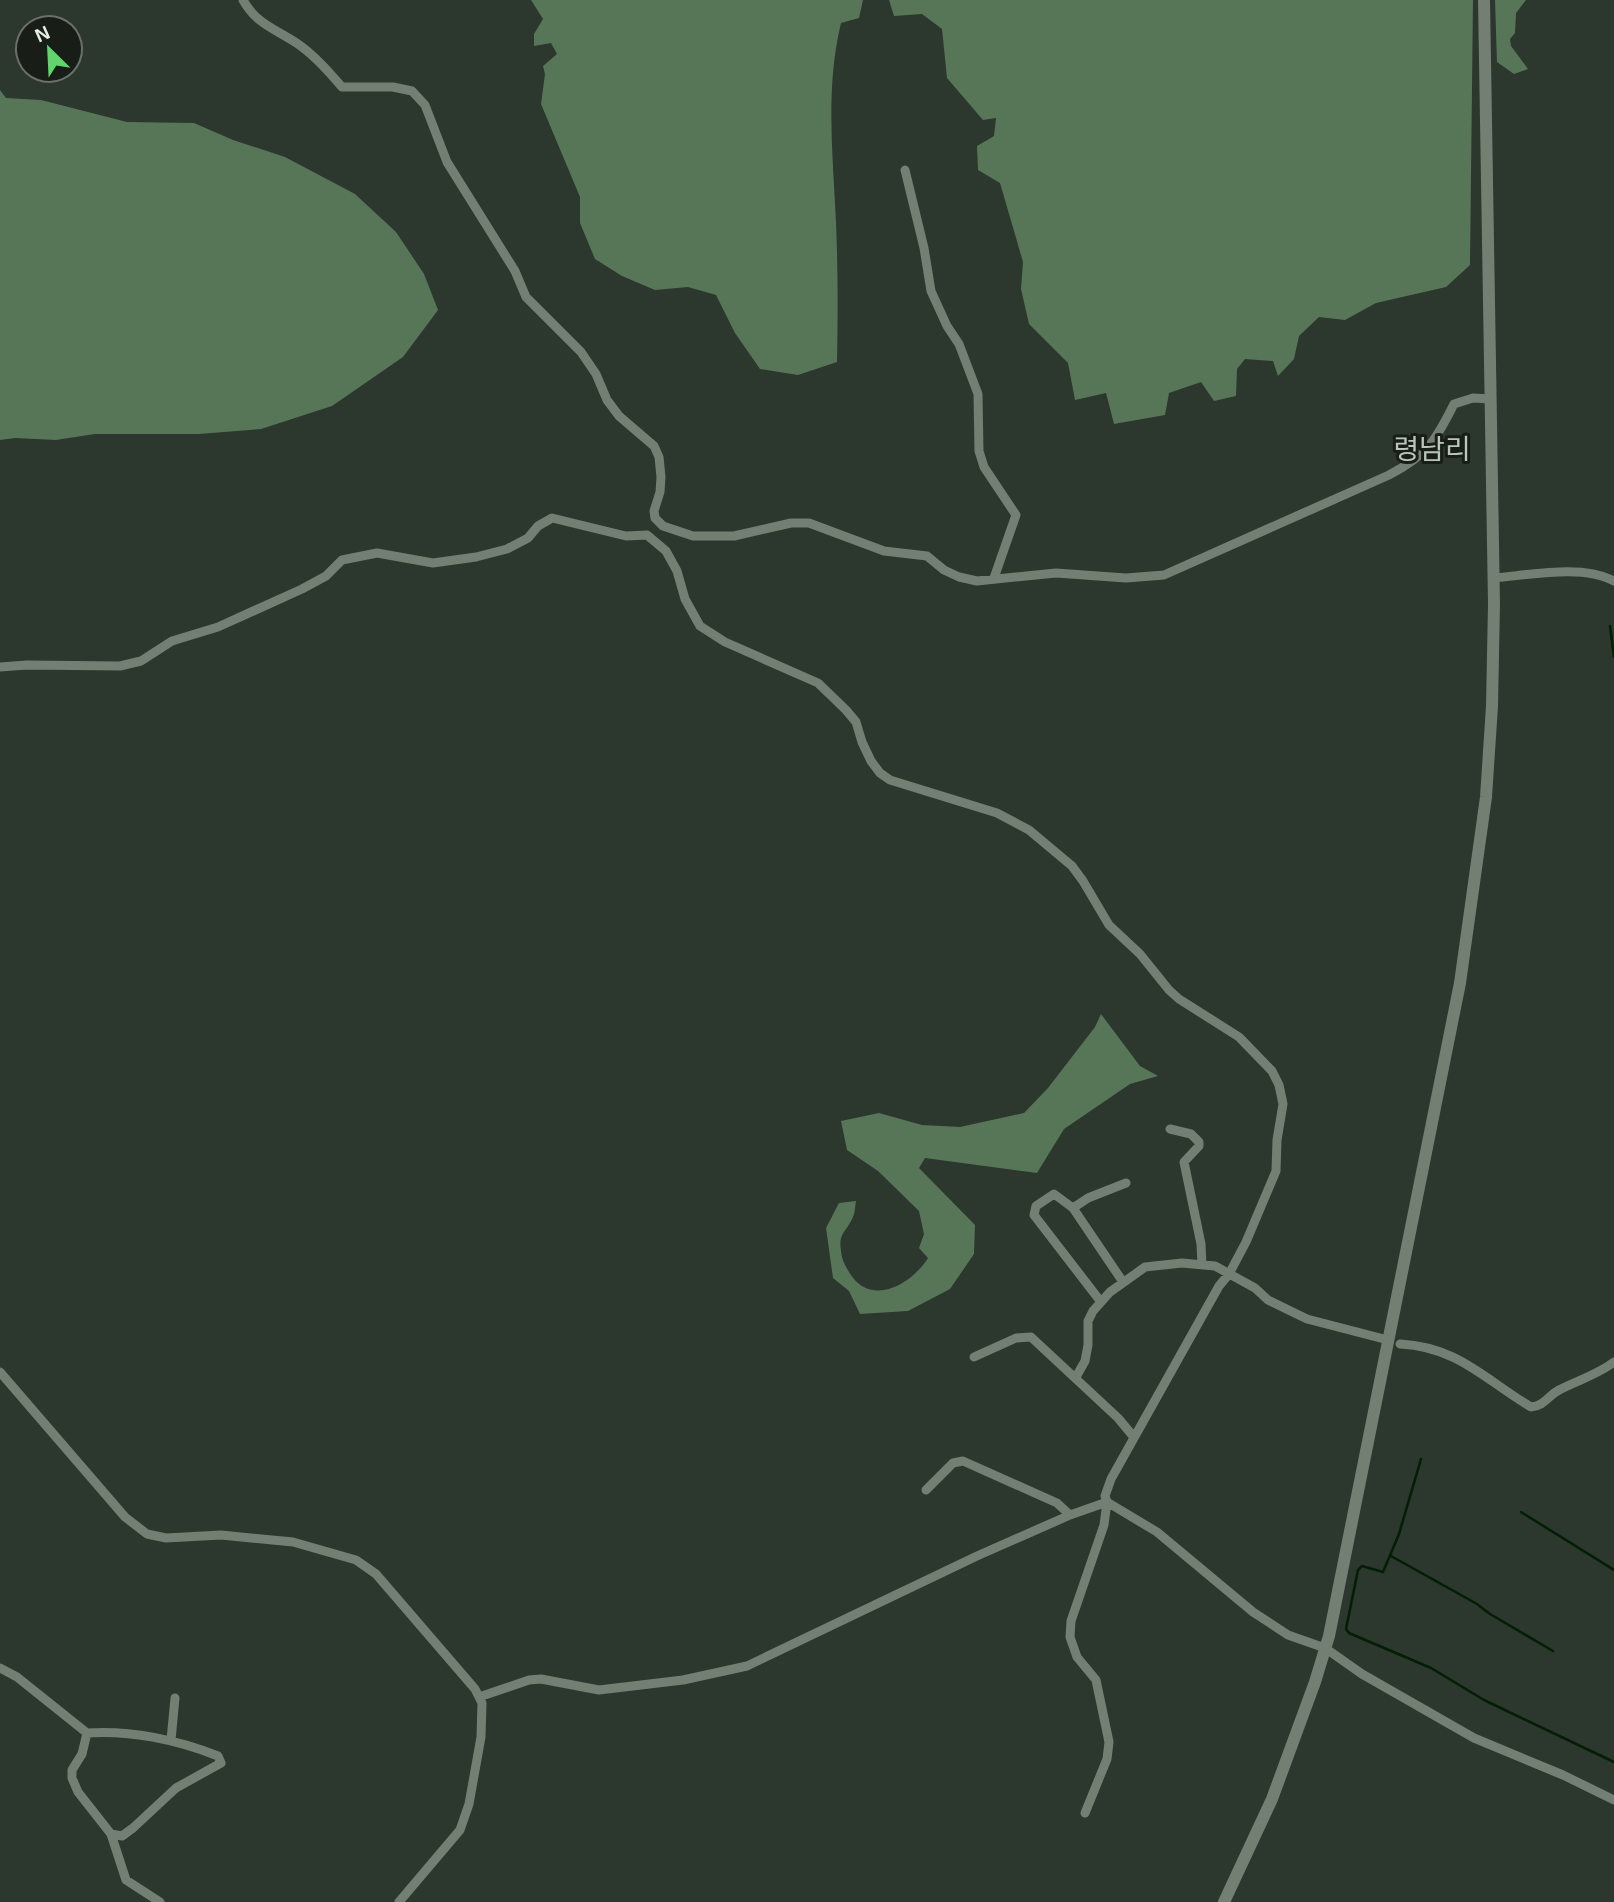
<svg xmlns="http://www.w3.org/2000/svg" width="1614" height="1902" font-family="Arial,'Noto Sans KR',sans-serif">
  <style>
    .forest { fill: #577658 }
    .lines { fill: none; stroke-linecap: round; stroke-linejoin: round }
    .stream { stroke: #021e05; stroke-width: 2.5 }
    .street { stroke: #737f73; stroke-width: 9 }
    .secondary { stroke: #737f73; stroke-width: 12 }
    .labels { text-anchor: middle; stroke-width: 6; stroke-linejoin: round; paint-order: stroke }
    .quarter-label { font-size: 28px; fill: #b9c7b9; stroke: #181d18 }
  </style>
  <rect width="100%" height="100%" fill="#2c372d"/>
  <path class="forest" d="M531 0H863L859 18 841 23C825 89 833 156 836 222 838 269 838 315 837 362L798 375 760 369 735 333 716 295 688 287 655 290 622 276 595 259 580 223V197L541 104 545 74 543 66 557 54 551 43 534 46V34L543 19Z
    M889 0H1473L1470 265 1446 287 1376 303 1345 320 1319 317 1299 336 1294 359 1278 376 1273 361 1245 359 1237 369 1236 396 1214 401 1201 382 1169 393 1165 415 1114 424 1106 393 1075 400 1068 363 1029 324 1021 289 1023 262 1000 183 978 170 977 146 994 136 996 118 983 120 947 78 942 29 922 14 894 16Z
    M1495 0H1526L1516 13 1515 33 1510 39 1511 46 1528 69 1514 74 1497 62Z
    M0 90 6 98 41 100 127 122 194 123 233 140 285 157 355 194 396 232 424 274 438 310 403 357 332 406 261 429 199 434H95L56 440 15 438 0 440Z
    M1101 1014 1140 1066 1158 1076 1130 1084 1064 1129 1037 1173 925 1158 919 1168 975 1225 974 1254 950 1289 908 1311 860 1314 849 1291 833 1278 826 1228 839 1203 856 1201C855 1206 855 1213 853 1217 845 1235 837 1232 842 1257 843 1262 846 1267 849 1272 870 1308 911 1285 928 1258L919 1248 924 1234 919 1211 878 1171 847 1150 841 1121 879 1113 922 1125 960 1127 1024 1113 1048 1088 1095 1027Z"/>
  <g class="lines">
    <path class="stream" d="M1610 626 1614 657
      M1421 1459 1399 1534 1383 1572 1362 1566 1358 1570 1346 1629 1349 1633 1431 1668 1484 1700 1614 1762
      M1521 1512 1614 1570
      M1391 1556 1477 1604 1490 1614 1553 1651"/>
    <path class="street" d="M243 0C257 25 276 29 298 44 315 56 329 72 342 87H393L412 91 425 105 447 162 515 271 526 297 581 352 596 374 607 400 619 416 654 446 659 457 661 477 660 492 654 511 655 518 663 526 693 536H734L791 523H809L884 551 927 556 944 570 959 577 977 581 1056 573 1126 578 1164 575 1389 475C1427 455 1435 442 1454 404L1473 398 1491 399
      M905 170 924 248 931 291 947 326 959 344 978 394 979 451 984 467 1016 515 994 578
      M1494 578C1530 575 1583 564 1614 581
      M0 667 27 665 120 666 141 661 172 641 218 627 302 589 326 576 342 560 377 553 433 563 476 557 507 549 528 538 538 526 552 518 626 536 647 535 666 551 677 571 685 599 700 626 725 642 818 683 846 710 856 722 862 742 871 761 880 773 890 780 997 813 1029 830 1072 866 1083 881 1109 925 1140 954 1169 990 1179 999 1239 1037 1272 1071 1279 1085 1283 1104 1277 1140 1276 1171 1246 1242 1229 1274 1219 1286 1111 1479 1105 1496 1107 1502 1157 1532 1253 1612 1288 1635 1325 1648 1362 1674 1474 1738 1563 1775 1614 1800
      M1170 1129 1191 1134 1199 1142V1146L1184 1162 1201 1244 1202 1265
      M1073 1208 1088 1198 1126 1183
      M1101 1302 1034 1215 1036 1206 1054 1194 1073 1208 1123 1282
      M1400 1344C1458 1347 1484 1379 1531 1407 1544 1406 1548 1396 1559 1390 1578 1380 1597 1375 1614 1362
      M974 1357 1016 1338 1031 1337 1118 1418 1133 1436
      M0 1372 125 1517 147 1534 166 1538 221 1535 293 1542 356 1560 376 1574 475 1689 482 1703 481 1737 469 1804 460 1830 399 1902
      M1076 1377 1085 1361 1088 1345V1321L1093 1311 1110 1292 1145 1267 1182 1263 1215 1266 1255 1288 1268 1300 1307 1319 1388 1340
      M926 1490 953 1463 963 1461 1057 1503 1070 1515
      M0 1668 17 1677 87 1733 82 1754 72 1770V1778L78 1792 111 1834 126 1880 160 1902
      M479 1697 529 1680 541 1679 599 1690 683 1680 747 1666 977 1556 1070 1515 1107 1502 1104 1525 1071 1621 1070 1637 1077 1657 1096 1680 1109 1742 1107 1759 1085 1813
      M87 1733C131 1730 178 1740 218 1756L221 1763 176 1788 133 1828 122 1836 111 1834
      M171 1740 175 1698"/>
    <path class="secondary" d="M1224 1902 1272 1799 1315 1682 1329 1636 1460 983 1486 797 1492 706 1494 604 1484 0"/>
  </g>
  <g class="labels">
    <g class="quarter-label">
      <text x="1432" y="459">령남리</text>
    </g>
  </g>
  <g transform="translate(49 49) rotate(336)"><circle r="33" fill="#181d18" stroke="#6a706a" stroke-width="2"/>
  <path d="M0-5L12 26L0 18L-12 26Z" fill="#60d56b"/>
  <text y="-10" font-size="19" font-weight="bold" text-anchor="middle" fill="#e6ede6">N</text>
  </g>
</svg>
